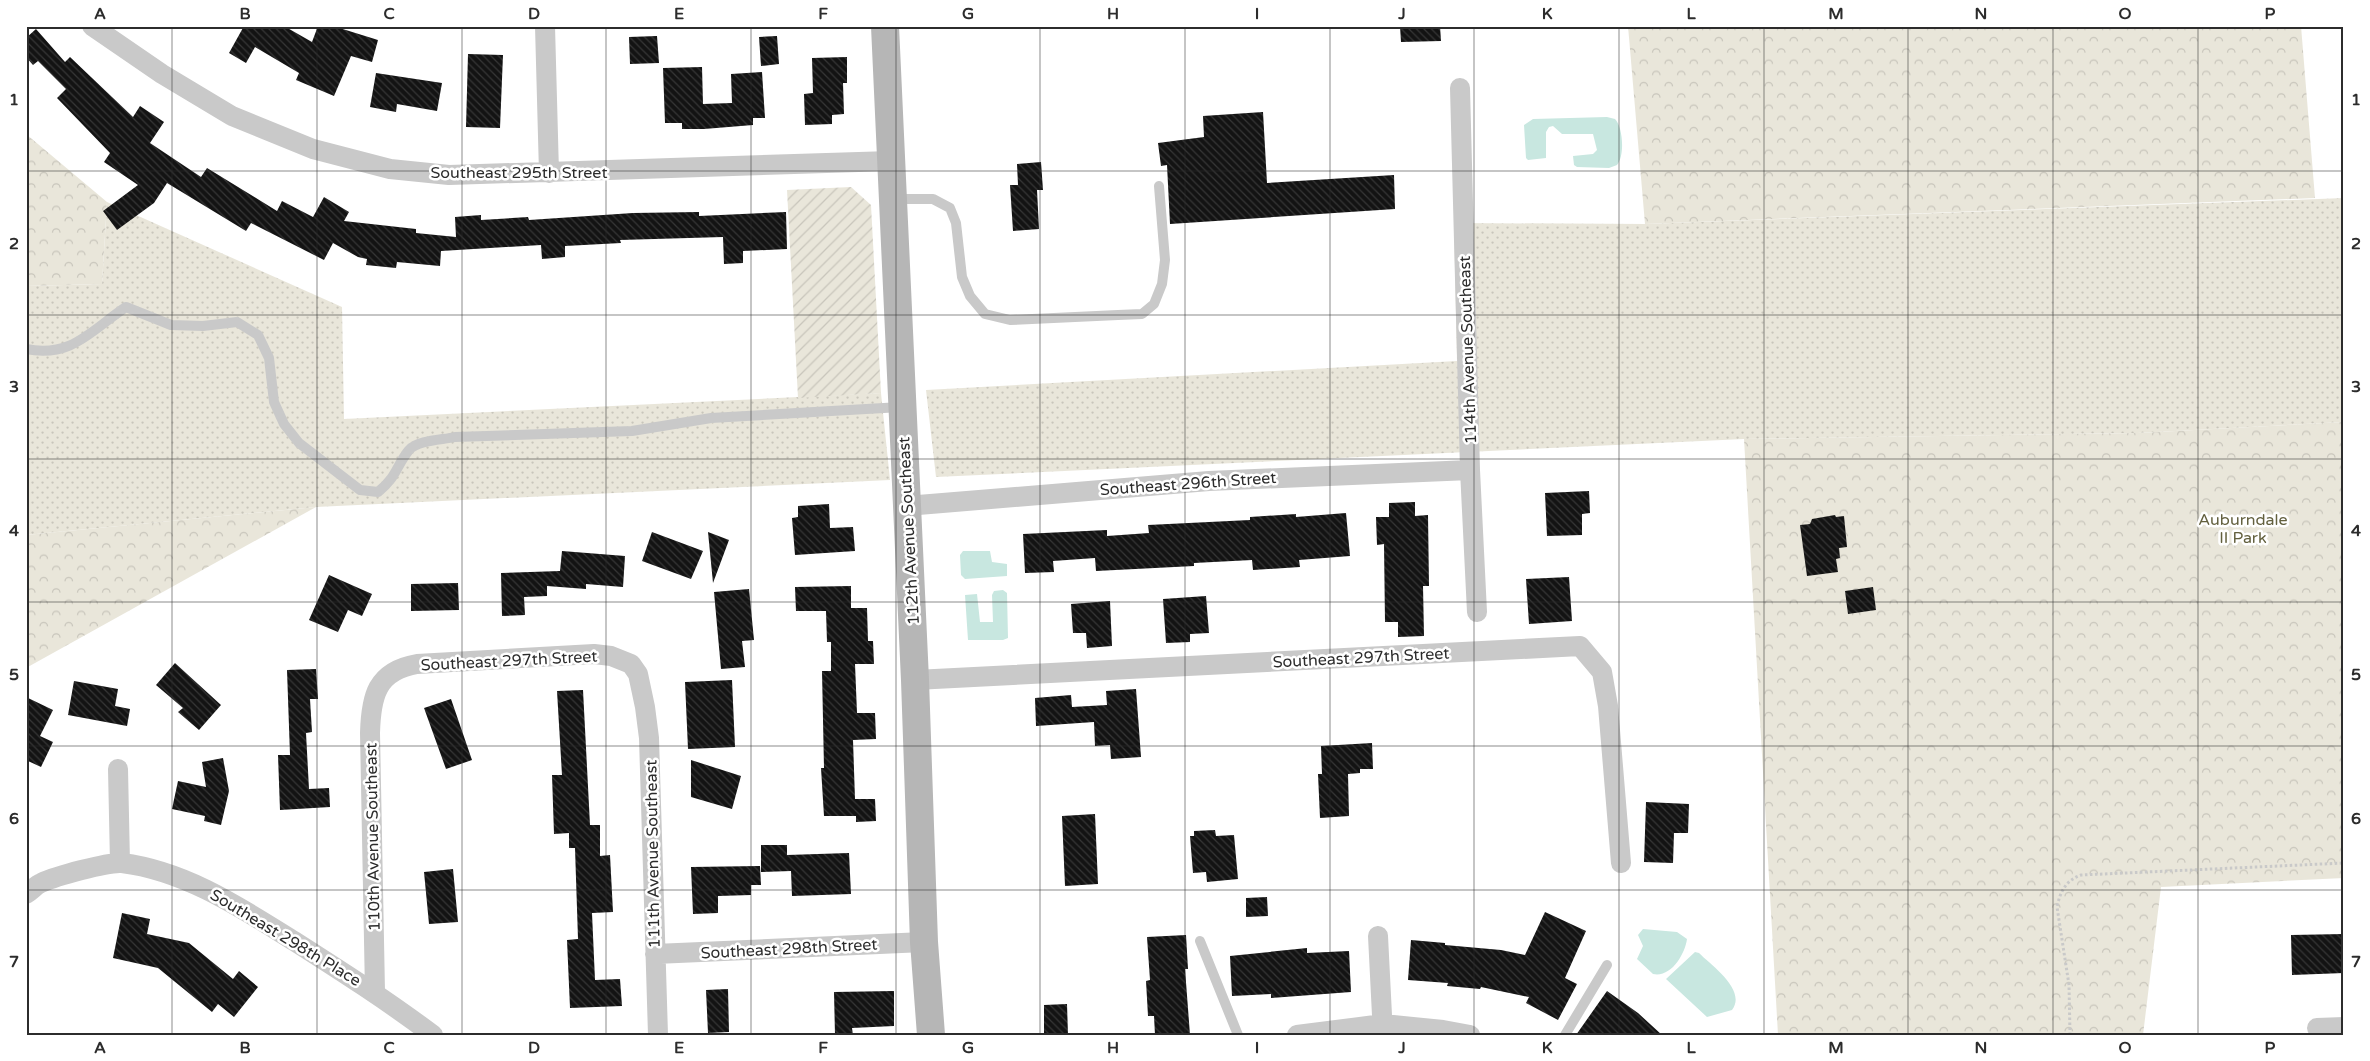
<svg xmlns="http://www.w3.org/2000/svg" width="2370" height="1061" font-family="'Varela Round',sans-serif">
  <style>
    .grass { fill: url(#grass-dots) }
    .forest { fill: url(#forest-crowns) }
    .garden { fill: url(#garden-furrows) }
    .water { fill: #c8e7e0 }
    .building { fill: url(#building-back-hatch) }
    .lines { fill: none; stroke-linecap: round; stroke-linejoin: round }
    .path { stroke: #c9c9c9; stroke-width: 3; stroke-dasharray: 2.5 2.5; stroke-linecap: butt }
    .lane { stroke: #c9c9c9; stroke-width: 10 }
    .street { stroke: #c9c9c9; stroke-width: 20 }
    .secondary { stroke: #b6b6b6; stroke-width: 28 }
    .grid { fill: none; stroke: #2c2c2c; stroke-width: 1; stroke-opacity: 0.55 }
    .labels { text-anchor: middle; stroke-width: 5; stroke-linejoin: round; paint-order: stroke }
    .street-label { font-size: 16px; fill: #2c2c2c; stroke: #fff }
    .park-label { font-size: 16px; fill: #63603e; stroke: #fff }
    .neatline { fill: none; stroke: #2c2c2c; stroke-width: 2 }
    .grid-label { font-size: 16px; text-anchor: middle; font-weight: bold; fill: #2c2c2c }
  </style>
  <defs>
    <pattern id="grass-dots" width="8" height="8" patternUnits="userSpaceOnUse" patternTransform="scale(1.25)"><rect width="8" height="8" fill="#e9e6da"/><path d="M2 2h.1M6 6h.1" fill="none" stroke="#c8c5bb" stroke-width="1.8" stroke-linecap="round"/></pattern>
    <pattern id="forest-crowns" width="20" height="18" patternUnits="userSpaceOnUse" patternTransform="scale(1.25)"><rect width="20" height="18" fill="#e9e6da"/><path d="M2 6a3 3 0 1 1 6 0M12 15a3 3 0 1 1 6 0" fill="none" stroke="#c8c5bb"/></pattern>
    <pattern id="garden-furrows" width="10" height="10" patternUnits="userSpaceOnUse" patternTransform="scale(1.25)"><rect width="10" height="10" fill="#e9e6da"/><path d="M-1 1l2-2M0 10L10 0M9 11l2-2" fill="none" stroke="#c8c5bb"/></pattern>
    <pattern id="building-back-hatch" width="6" height="6" patternUnits="userSpaceOnUse" patternTransform="scale(1.25)"><rect width="6" height="6" fill="#131313"/><path d="M-1 5l2 2M0 0l6 6M5-1l2 2" fill="none" stroke="#363636"/></pattern>
  </defs>
  <rect width="100%" height="100%" fill="#fff"/>
  <path class="grass" d="M2344 198V422L2138 433 1744 439 936 477 926 390 1457 361 1454 223 1645 224Z
    M107 202 342 307 344 419 881 393 890 480 316 507 26 535V286L102 284Z"/>
  <path class="forest" d="M1628 26H2301L2315 198 1645 224Z
    M26 134 107 202 102 284 26 286Z
    M2344 422V878L2161 887 2143 1035H1778L1744 439 2138 433Z
    M316 507 26 668V535Z"/>
  <path class="garden" d="M851 187 871 205 881 393 798 398 787 190Z"/>
  <path class="water" d="M1607 117 1615 119C1623 127 1625 156 1617 165L1609 168 1577 167 1574 165 1573 156 1593 154 1597 150 1593 134H1562L1553 126 1549 127 1546 132V158L1528 160 1526 158 1524 125 1533 119Z
    M963 551H990L992 562 1007 564V576L965 579 961 575 960 555Z
    M994 591 1003 590 1007 593 1008 638 1003 640H968L965 595 977 594 980 622H993L992 595Z
    M1643 929 1677 932 1687 939C1685 954 1671 978 1653 974L1637 959 1643 946 1638 935Z
    M1695 952 1699 953C1712 966 1747 990 1732 1010L1707 1017 1666 979Z"/>
  <path class="building" d="M244 26H284L312 42 318 26H333L378 40 372 62 351 56 334 96 296 80 299 73 255 47 246 63 229 53Z
    M1400 26H1440L1441 41 1401 42Z
    M36 29 65 62 70 57 133 117 140 106 164 122 150 143 201 177 207 168 277 211 282 201 313 217 324 197 349 212 344 221 416 229V233L456 237 455 217 481 215V220L528 217 529 220 633 213 699 212V216L786 212 787 249 743 251V263L724 264 723 237 620 240 621 243 565 246V257L542 259 541 245 441 251 440 266 397 262 396 268 366 265 367 259 358 257 333 243 324 260 251 223 246 231 167 183 154 203 117 230 103 211 138 185 104 162 110 153 57 98 66 89 38 61 33 65 26 57V38Z
    M657 36 659 63 630 64 629 37Z
    M777 36 779 64 761 66 759 37Z
    M468 54 503 55 500 128 466 127Z
    M847 57V83H843L844 114 832 115V124L805 125 804 94 813 93 812 58Z
    M702 67 703 104 732 103 731 74 762 72 765 118H753V125L704 129H682V123H665L663 68Z
    M376 73 442 83 437 111 397 104 396 112 370 107Z
    M1263 112 1267 183 1394 175 1395 209 1170 224 1167 165 1161 166 1158 143 1204 137 1203 116Z
    M1041 162 1043 190H1037L1039 229 1013 231 1010 185H1018L1017 164Z
    M1589 491 1590 513 1582 514V535L1547 536 1545 493Z
    M1415 502V516L1428 515 1429 586H1423L1424 636 1398 637V622H1385L1384 544 1377 545 1376 517H1389V503Z
    M829 504 830 528 853 527 855 551 795 555 792 518 798 517V506Z
    M1346 513 1350 556 1299 560 1300 567 1253 570 1252 560 1194 563V566L1096 571 1095 558 1053 561 1054 572 1025 573 1023 534 1107 530V536L1149 533 1148 525 1250 520V517L1296 514V517Z
    M1835 515 1836 517 1844 516 1847 547 1839 548 1840 558 1836 559 1838 572 1807 576 1800 525 1810 524 1812 519Z
    M652 532 703 551 691 579 642 561Z
    M708 532 729 540 713 583Z
    M562 551 625 556 623 587 586 584V589L547 586V596L524 597 525 615 502 616 501 573 560 571Z
    M329 575 372 594 362 616 348 610 338 632 309 620Z
    M1569 577 1572 621 1529 624 1526 579Z
    M458 583 459 610 411 611V584Z
    M851 586V608H867L868 641H873L874 664H855L857 713H875L876 739 853 740 855 799H875L876 821 856 822V816H824L821 768H824L822 671H831V642H827L826 611H796L795 587Z
    M1873 587 1876 610 1848 614 1845 591Z
    M749 589 754 640 742 641 745 667 721 669 714 592Z
    M1206 596 1209 633 1190 634V642L1166 643 1163 599Z
    M1110 601 1112 646 1087 648 1086 633H1073L1071 604Z
    M175 663 221 705 199 730 178 712 183 708 156 685Z
    M316 669 318 699H310L312 732 306 733 309 789 329 788 330 807 280 810 278 755H290L287 670Z
    M732 680 735 747 688 749 685 682Z
    M74 681 118 689 115 706 130 709 127 726 68 715Z
    M1136 689 1141 757 1111 759 1110 745 1095 746 1094 722 1036 726 1035 698 1071 695 1072 707 1107 705 1106 691Z
    M583 690 590 825H600V856L610 855 613 912 592 913 595 980 620 979 622 1006 570 1008 567 940 578 939 575 848H569V833L554 834 552 775H562L557 691Z
    M26 697 53 710 40 736 53 742 41 767 28 761 26 765Z
    M451 699 472 760 446 769 424 708Z
    M1372 743 1373 769H1360V773L1348 774 1349 816 1320 818 1318 774H1322L1321 746Z
    M223 758 229 791 221 825 204 821 205 816 172 809 178 781 206 787 202 762Z
    M691 760 741 776 732 809 691 797Z
    M1646 802 1689 804 1688 833H1674L1673 863 1644 862Z
    M1095 814 1098 884 1065 886 1062 816Z
    M1215 830 1216 836 1234 835 1238 879 1207 882 1206 872 1193 873 1190 836H1194V831Z
    M761 845H787V855L849 853 851 894 792 896 791 871 761 872Z
    M760 866 761 885H751V895L718 896V913L693 914 691 867Z
    M453 869 458 922 429 924 424 872Z
    M1267 897 1268 916 1246 917V898Z
    M1545 912 1586 931 1565 978 1577 984 1558 1020 1526 1003 1529 997 1481 987 1480 989 1447 986 1448 983 1408 980 1411 940 1445 943V945L1501 950 1525 955Z
    M122 913 150 919 147 934 189 943 233 979 239 971 258 987 234 1017 218 1004 212 1012 158 968 113 958Z
    M2344 934V973L2292 975 2291 935Z
    M1186 935 1188 969H1185L1190 1035H1155L1154 1016H1148L1146 981 1150 980 1147 937Z
    M1307 948V953L1349 951 1351 992 1271 998V994L1232 996 1230 956Z
    M728 989 729 1032 708 1033 706 990Z
    M894 991V1026L852 1028 853 1035H835L834 992Z
    M1607 991 1638 1013 1662 1035H1576Z
    M1067 1004 1068 1035H1044V1005Z"/>
  <g class="lines">
    <path class="path" d="M2070 1035 2069 985 2057 907C2060 892 2066 880 2081 875L2344 863"/>
    <path class="lane" d="M894 199H933L950 208 956 223 962 277 970 296 985 314 1010 320 1118 315 1142 314 1154 304 1162 284 1165 260 1159 186
      M26 349C72 358 90 331 126 307L171 325 203 326 237 322 258 335 269 358 274 402 284 424 299 443 360 490 378 492C397 477 396 466 409 450 418 440 442 440 455 437L632 431 711 418 901 407
      M1200 941 1238 1035
      M1565 1035 1607 965"/>
    <path class="street" d="M92 26 162 74 232 116 313 149 390 169 449 175 891 161
      M545 26 549 173
      M1460 88 1470 470 1477 612
      M906 506 1209 481 1470 470
      M915 680 1580 646 1602 672 1608 706 1621 863
      M118 769 120 863
      M26 894C31 891 36 885 41 883 56 876 107 862 122 863 186 871 241 908 294 941 341 971 388 1001 433 1035
      M1378 936 1383 1035
      M655 954 924 942
      M375 992 370 733C371 697 376 671 417 664L594 654 611 656 631 664 638 674 645 707 649 738 658 1035
      M2317 1028 2344 1027
      M1297 1035 1383 1024 1443 1030 1470 1035"/>
    <path class="secondary" d="M885 26 915 680 924 942 931 1035"/>
  </g>
  <path class="grid" d="M172 26V1035M317 26V1035M462 26V1035M606 26V1035M751 26V1035M896 26V1035M1040 26V1035M1185 26V1035M1330 26V1035M1474 26V1035M1619 26V1035M1764 26V1035M1908 26V1035M2053 26V1035M2198 26V1035M26 171H2344M26 315H2344M26 459H2344M26 602H2344M26 746H2344M26 890H2344"/>
  <g class="labels">
    <g class="street-label">
      <text x="519" y="178">Southeast 295th Street</text>
      <text transform="translate(1467 350) rotate(-92)" y="6">114th Avenue Southeast</text>
      <text transform="translate(1188 483) rotate(-4)" y="6">Southeast 296th Street</text>
      <text transform="translate(908 531) rotate(-93)" y="6">112th Avenue Southeast</text>
      <text transform="translate(1361 657) rotate(-3)" y="6">Southeast 297th Street</text>
      <text transform="translate(509 660) rotate(-3)" y="6">Southeast 297th Street</text>
      <text transform="translate(372 837) rotate(-91)" y="6">110th Avenue Southeast</text>
      <text transform="translate(652 854) rotate(-91)" y="6">111th Avenue Southeast</text>
      <text transform="translate(286 937) rotate(31)" y="6">Southeast 298th Place</text>
      <text transform="translate(789 948) rotate(-3)" y="6">Southeast 298th Street</text>
    </g>
    <g class="park-label">
      <text x="2243" y="525">Auburndale<tspan x="2243" dy="18">II Park</tspan></text>
    </g>
  </g>
  <rect width="2370" height="1061" fill="none" stroke="#ffffff" stroke-width="55"/>
  <rect x="28" y="28" width="2314" height="1006" class="neatline"/>
  <g class="grid-label">
    <text x="100" y="19">A</text>
    <text x="245" y="19">B</text>
    <text x="389" y="19">C</text>
    <text x="534" y="19">D</text>
    <text x="679" y="19">E</text>
    <text x="823" y="19">F</text>
    <text x="968" y="19">G</text>
    <text x="1113" y="19">H</text>
    <text x="1257" y="19">I</text>
    <text x="1402" y="19">J</text>
    <text x="1547" y="19">K</text>
    <text x="1691" y="19">L</text>
    <text x="1836" y="19">M</text>
    <text x="1981" y="19">N</text>
    <text x="2125" y="19">O</text>
    <text x="2270" y="19">P</text>
    <text x="14" y="105">1</text>
    <text x="2356" y="105">1</text>
    <text x="14" y="249">2</text>
    <text x="2356" y="249">2</text>
    <text x="14" y="392">3</text>
    <text x="2356" y="392">3</text>
    <text x="14" y="536">4</text>
    <text x="2356" y="536">4</text>
    <text x="14" y="680">5</text>
    <text x="2356" y="680">5</text>
    <text x="14" y="824">6</text>
    <text x="2356" y="824">6</text>
    <text x="14" y="967">7</text>
    <text x="2356" y="967">7</text>
    <text x="100" y="1053">A</text>
    <text x="245" y="1053">B</text>
    <text x="389" y="1053">C</text>
    <text x="534" y="1053">D</text>
    <text x="679" y="1053">E</text>
    <text x="823" y="1053">F</text>
    <text x="968" y="1053">G</text>
    <text x="1113" y="1053">H</text>
    <text x="1257" y="1053">I</text>
    <text x="1402" y="1053">J</text>
    <text x="1547" y="1053">K</text>
    <text x="1691" y="1053">L</text>
    <text x="1836" y="1053">M</text>
    <text x="1981" y="1053">N</text>
    <text x="2125" y="1053">O</text>
    <text x="2270" y="1053">P</text>
  </g>
</svg>
